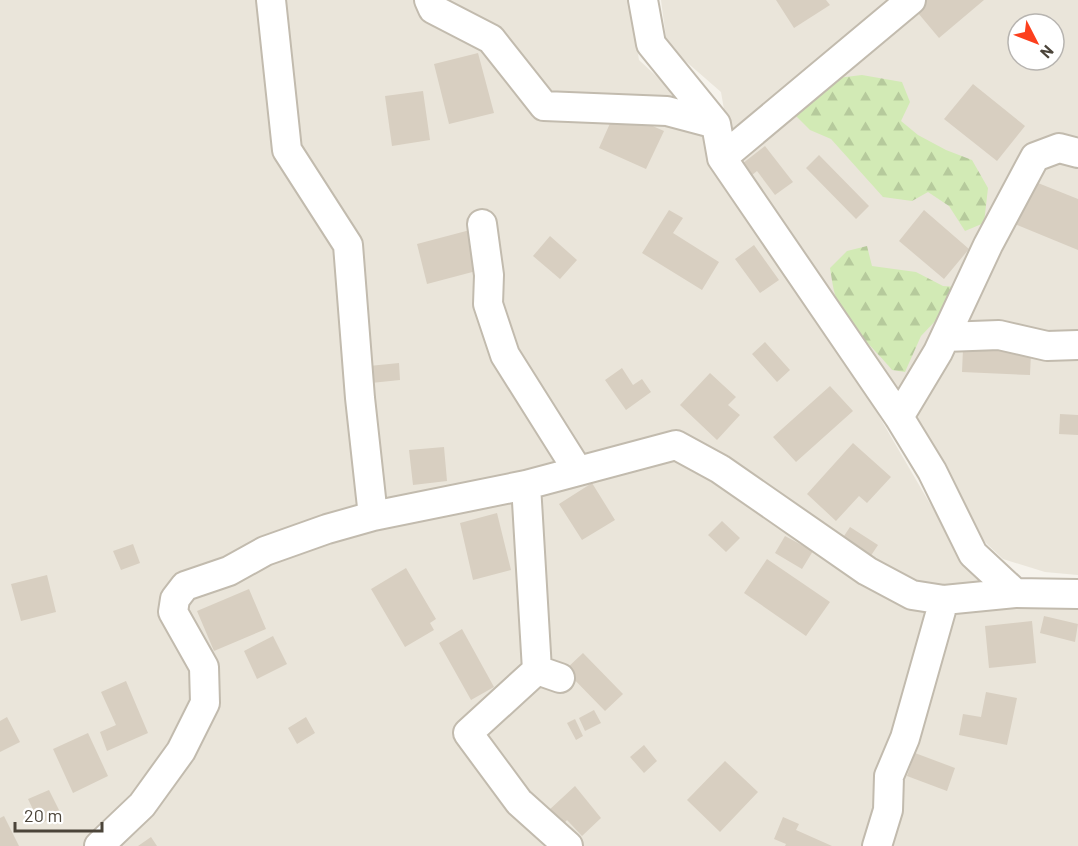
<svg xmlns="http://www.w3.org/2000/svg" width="1078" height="846" font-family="Barlow,sans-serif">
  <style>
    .residential { fill: #eae5da; fill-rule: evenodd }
    .forest { fill: url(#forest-firs) }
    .building { fill: #d8cfc1 }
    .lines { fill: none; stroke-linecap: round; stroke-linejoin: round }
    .minor-casing { stroke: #c2bbae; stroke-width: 32 }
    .minor { stroke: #fff; stroke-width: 28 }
  </style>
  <defs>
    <pattern id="forest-firs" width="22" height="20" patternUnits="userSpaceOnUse" patternTransform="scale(1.5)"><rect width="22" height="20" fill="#d2eab5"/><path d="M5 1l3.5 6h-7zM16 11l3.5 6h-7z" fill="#b6ca9c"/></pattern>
  </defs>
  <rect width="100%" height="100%" fill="#f6f3ec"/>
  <path class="residential" d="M0 0H630L639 60 681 99 720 169 869 399 954 545 967 563 1078 607V846H0Z
    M661 0H1078V575L1045 572 1003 559 971 529 731 150 721 92 667 45ZM1018 24H1054V60H1018Z"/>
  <path class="forest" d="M862 75 902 82 910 102 901 121 918 135 946 150 972 160 988 188 984 223 965 231 949 206 928 192 912 201 883 197 831 139 810 130 792 112 829 79Z
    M867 246 872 266 916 272 943 286 957 287 941 315 921 336 905 372 892 370C874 348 848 326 837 300 833 291 832 279 830 268L847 251Z"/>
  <path class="building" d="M776 0H826L830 5 794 28Z
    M921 0H984L939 38 913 7Z
    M478 53 494 113 449 124 434 64Z
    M973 84 1025 126 997 161 944 119Z
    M423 91 430 140 392 146 385 96Z
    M616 110 664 131 646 169 599 148Z
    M765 146 793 182 775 195 757 171 747 179 738 167Z
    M819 155 869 206 856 219 806 168Z
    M1033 181 1078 199V250L1015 224Z
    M669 210 683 218 673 233 719 262 702 290 642 253Z
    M924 210 969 249 944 279 899 241Z
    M470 230 480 270 427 284 417 244Z
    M550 236 577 260 560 279 533 256Z
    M754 245 779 280 760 293 735 259Z
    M765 342 790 370 777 382 752 354Z
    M963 349 1031 352 1030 375 962 372Z
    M399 363 400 380 371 383 369 366Z
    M622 368 633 385 642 379 651 392 626 410 605 380Z
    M710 373 736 397 728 405 740 415 717 440 680 405Z
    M830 386 853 411 796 462 773 437Z
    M1060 414 1078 415V435L1059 434Z
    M853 443 891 477 867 503 859 496 836 521 807 494Z
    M444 447 447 481 413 485 409 450Z
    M592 483 615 520 582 540 559 504Z
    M497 513 511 570 473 580 460 523Z
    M722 521 740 538 726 552 708 535Z
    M850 527 878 545 868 560 840 542Z
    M785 536 813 551 802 569 775 553Z
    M133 544 140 563 121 570 113 551Z
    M767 559 830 602 806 636 744 593Z
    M406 568 436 619 430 623 434 630 405 647 371 589Z
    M47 575 56 612 21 621 11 584Z
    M249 589 266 629 214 651 197 611Z
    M1044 616 1078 624 1075 642 1040 633Z
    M1032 621 1036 663 989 668 985 626Z
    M462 629 494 687 471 700 439 643Z
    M273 636 287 664 257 679 244 651Z
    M583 653 623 694 605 711 565 670Z
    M126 681 148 733 107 751 100 732 116 725 101 692Z
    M986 692 1017 698 1007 745 959 735 963 714 981 717Z
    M594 710 601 723 585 731 579 718Z
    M7 717 20 742 0 752V721Z
    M306 717 315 733 297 744 288 728Z
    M575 719 583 736 576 740 567 723Z
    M88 733 108 776 73 793 53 749Z
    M644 745 657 761 644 773 630 757Z
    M915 753 955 768 947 791 907 776Z
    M725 761 758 792 720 832 687 800Z
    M575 786 601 818 582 836 567 820 562 826 548 811Z
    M49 790 61 814 40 824 28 799Z
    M4 816 19 846H0V818Z
    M783 817 799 824 796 830 832 846H785L786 844 774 839Z
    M151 837 157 846H138Z"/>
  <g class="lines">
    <defs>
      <path id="minor" d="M271 0 287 150 348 245 360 398 373 516
        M429 0 433 9 491 39 544 106 667 111 716 124
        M643 0 651 44 716 124 722 158 899 417 932 471 973 554 1015 593 1078 594
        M722 158 911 0
        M482 224 489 275 488 304 505 355 578 471
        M945 337 999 335 1047 346 1078 345
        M899 417 938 352 988 245 1035 157 1059 148 1078 153
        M526 485 537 670 560 678
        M537 670 468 733 519 802 568 846
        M99 846 142 805 181 751 205 703 204 667 173 612 175 599 185 586 229 571 265 551 327 529 373 516 526 485 676 445 720 469 867 571 912 595 944 600
        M877 846 888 810 889 776 905 738 944 600 1015 593"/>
    </defs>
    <use href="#minor" class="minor-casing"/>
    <use href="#minor" class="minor"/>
  </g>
  <g transform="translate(1036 42) rotate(132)"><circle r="28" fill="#ffffff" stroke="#b7b4b0" stroke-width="1.5"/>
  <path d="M0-4.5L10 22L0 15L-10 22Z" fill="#fc3f1d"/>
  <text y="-9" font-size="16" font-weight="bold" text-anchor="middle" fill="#4b4439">N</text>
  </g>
  <path d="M15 822v9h87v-9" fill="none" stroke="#4b4439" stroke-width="3"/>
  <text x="24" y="822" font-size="18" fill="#4b4439" stroke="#ffffff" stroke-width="4.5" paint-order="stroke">20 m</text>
</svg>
